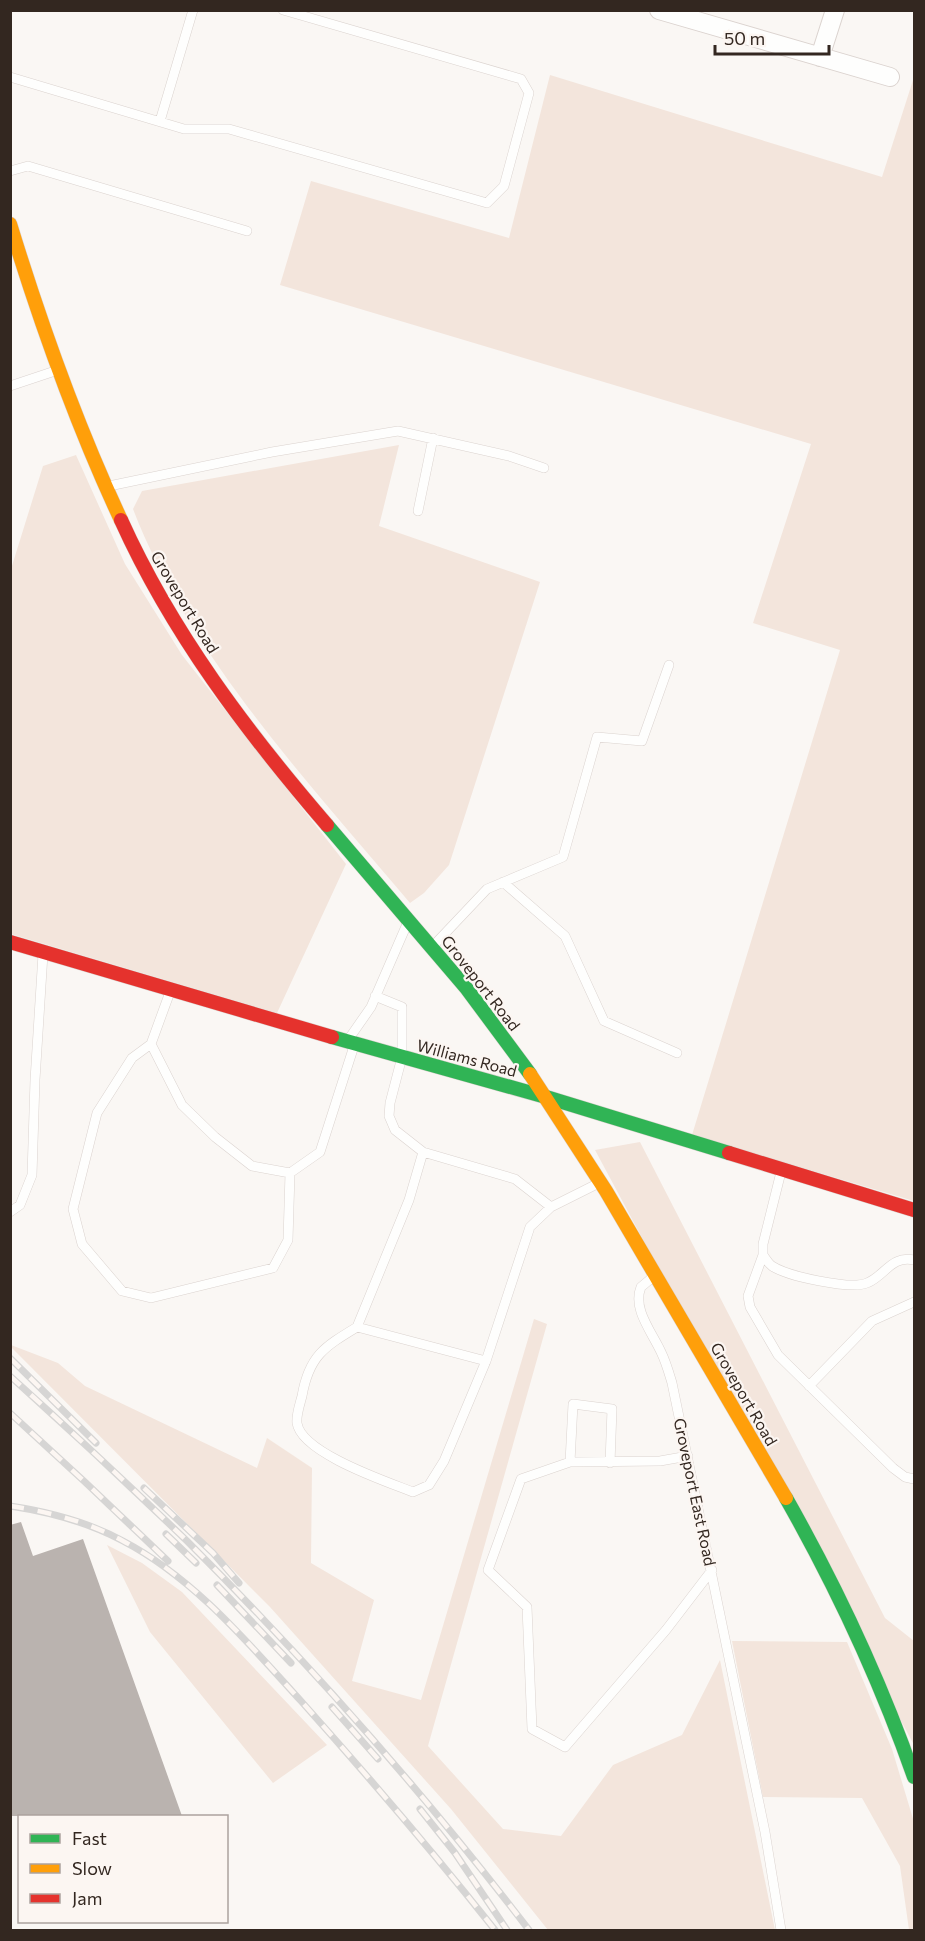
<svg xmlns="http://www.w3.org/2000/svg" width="925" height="1941" font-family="Commissioner,sans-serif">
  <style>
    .green { fill: #f3e5dc }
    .building { fill: #bab3af }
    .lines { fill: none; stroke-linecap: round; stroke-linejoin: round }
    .lane-casing { stroke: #dbd3cf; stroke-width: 10 }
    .street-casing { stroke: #dbd3cf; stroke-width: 20 }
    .fast-casing { stroke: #dbd3cf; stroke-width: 15 }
    .slow-casing { stroke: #dbd3cf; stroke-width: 15 }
    .jam-casing { stroke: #dbd3cf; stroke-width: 15 }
    .lane { stroke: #fefefd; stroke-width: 9 }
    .street { stroke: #fefefd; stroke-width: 18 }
    .fast { stroke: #30b455; stroke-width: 14 }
    .slow { stroke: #ff9f0a; stroke-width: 14 }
    .jam { stroke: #e5322d; stroke-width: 14 }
    .rail-casing { stroke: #d6d5d4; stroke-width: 7 }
    .rail { stroke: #fcf6f2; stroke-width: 4.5; stroke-dasharray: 14; stroke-linecap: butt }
    .labels { text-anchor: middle; stroke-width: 4.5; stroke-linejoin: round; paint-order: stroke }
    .street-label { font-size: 16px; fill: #332720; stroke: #fcf6f2 }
  </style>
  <rect width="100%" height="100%" fill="#faf7f4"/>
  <path class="green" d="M550 75 882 177 914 77V1201L692 1135 840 650 753 623 811 444 280 285 311 181 509 238Z
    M399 445 379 526 540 582 449 865 424 893 410 903C309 783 190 657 133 509L142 491Z
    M76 455 125 564 182 655 346 864 277 1013 11 934V569L43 466Z
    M640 1142 885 1618 914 1641V1745L595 1150Z
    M534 1319 547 1324 428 1746 503 1829 561 1836 613 1765 682 1735 720 1660 775 1930H548L451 1809 270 1607 11 1347V1345L58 1363 85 1386 257 1468 267 1438 312 1468 311 1563 374 1600 352 1681 421 1700Z
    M107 1545 142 1563 182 1592 327 1745 273 1783 150 1632Z
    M732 1641 847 1642 892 1749 914 1822V1930H909L900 1866 862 1798 763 1797Z"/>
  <path class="building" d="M21 1522 33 1556 83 1539 182 1816H10V1525Z"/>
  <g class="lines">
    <defs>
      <path id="lane" d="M10 77 184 129H229L487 203 504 186 529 93 521 79 283 10
        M160 121 193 10
        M10 171 28 166 247 231
        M10 386 55 371
        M109 486 272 452 398 431 509 456 544 468
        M418 511 433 438
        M503 882 565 936 604 1021 677 1053
        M434 945 487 889 563 857 597 737 642 741 669 665
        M170 992 151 1044 182 1105 215 1137 252 1166 290 1173 320 1152 354 1046
        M375 996 402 1007V1057L390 1103 389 1116 395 1130 423 1152 515 1179 551 1207
        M348 1040 371 1007 407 924
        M151 1044 132 1058 97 1113 73 1209 82 1244 122 1291 151 1298 273 1268 288 1240 290 1173
        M423 1152 409 1200 357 1327 486 1361 530 1227 551 1207 597 1184
        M781 1172 763 1244V1255L748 1296 750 1307 778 1355 893 1468 905 1477 914 1479
        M10 1212 20 1205 32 1175 35 1080 43 954
        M763 1255C766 1259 768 1263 772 1266 787 1276 850 1290 867 1283 885 1276 891 1255 914 1260
        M653 1277 641 1287C632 1309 652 1332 661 1352 666 1362 669 1373 672 1383L765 1832 781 1930
        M357 1327C324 1347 309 1356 302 1396 300 1404 296 1415 297 1423 301 1453 388 1482 413 1492L429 1485 444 1461 486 1361
        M809 1386 872 1321 914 1302
        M688 1456 660 1461 570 1462 521 1479 488 1570 527 1607 532 1729 565 1747 666 1630 712 1570
        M570 1462 573 1404 612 1409 610 1463"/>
      <path id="street" d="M659 10 890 77
        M820 57 835 10"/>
      <path id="fast" d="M327 825 467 989 530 1074
        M332 1037 546 1097 729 1153
        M786 1498C837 1588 880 1680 914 1777"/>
      <path id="slow" d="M10 224C41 325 76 424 121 520
        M530 1074 606 1191 786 1498"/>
      <path id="jam" d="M121 520C172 633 247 732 327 825
        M10 942 332 1037
        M729 1153 914 1210"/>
    </defs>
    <use href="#lane" class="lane-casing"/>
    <use href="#street" class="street-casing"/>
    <use href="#fast" class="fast-casing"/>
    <use href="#slow" class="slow-casing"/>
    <use href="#jam" class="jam-casing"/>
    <use href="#lane" class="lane"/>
    <use href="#street" class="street"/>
    <use href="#fast" class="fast"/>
    <use href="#slow" class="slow"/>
    <use href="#jam" class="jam"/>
    <defs>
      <path id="rail" d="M10 1358 96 1443
        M10 1376C70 1430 129 1485 187 1541 309 1663 424 1793 529 1930
        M10 1413 85 1482 168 1561
        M144 1488 213 1553 239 1583
        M10 1506C50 1512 88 1522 123 1541 194 1578 248 1643 301 1701 368 1776 433 1852 495 1930
        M166 1534 196 1563
        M217 1585 291 1663
        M332 1707 378 1759
        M420 1809 455 1853 507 1930"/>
    </defs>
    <use href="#rail" class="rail-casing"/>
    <use href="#rail" class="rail"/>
  </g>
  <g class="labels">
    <g class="street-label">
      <text transform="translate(185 602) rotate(59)" y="6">Groveport Road</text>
      <text transform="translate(481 983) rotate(52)" y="6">Groveport Road</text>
      <text transform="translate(467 1058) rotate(15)" y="6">Williams Road</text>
      <text transform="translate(744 1394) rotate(60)" y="6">Groveport Road</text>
      <text transform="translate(695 1492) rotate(78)" y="6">Groveport East Road</text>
    </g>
  </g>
  <rect width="925" height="1941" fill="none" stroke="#332720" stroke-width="24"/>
  <rect x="18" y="1815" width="210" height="108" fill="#fcf6f2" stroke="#aca39e" stroke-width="1.5"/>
  <rect x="30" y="1834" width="30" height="9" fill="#30b455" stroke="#aca39e" stroke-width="1.5"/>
  <text x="72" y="1845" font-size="18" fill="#332720">Fast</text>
  <rect x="30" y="1864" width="30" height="9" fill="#ff9f0a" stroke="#aca39e" stroke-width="1.5"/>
  <text x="72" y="1875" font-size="18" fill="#332720">Slow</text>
  <rect x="30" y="1894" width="30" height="9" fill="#e5322d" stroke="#aca39e" stroke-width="1.5"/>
  <text x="72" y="1905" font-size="18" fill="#332720">Jam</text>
  <path d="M715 45v9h114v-9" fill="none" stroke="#332720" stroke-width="3"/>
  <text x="724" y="45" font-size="18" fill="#332720" stroke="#fcf6f2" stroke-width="4.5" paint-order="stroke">50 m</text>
</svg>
